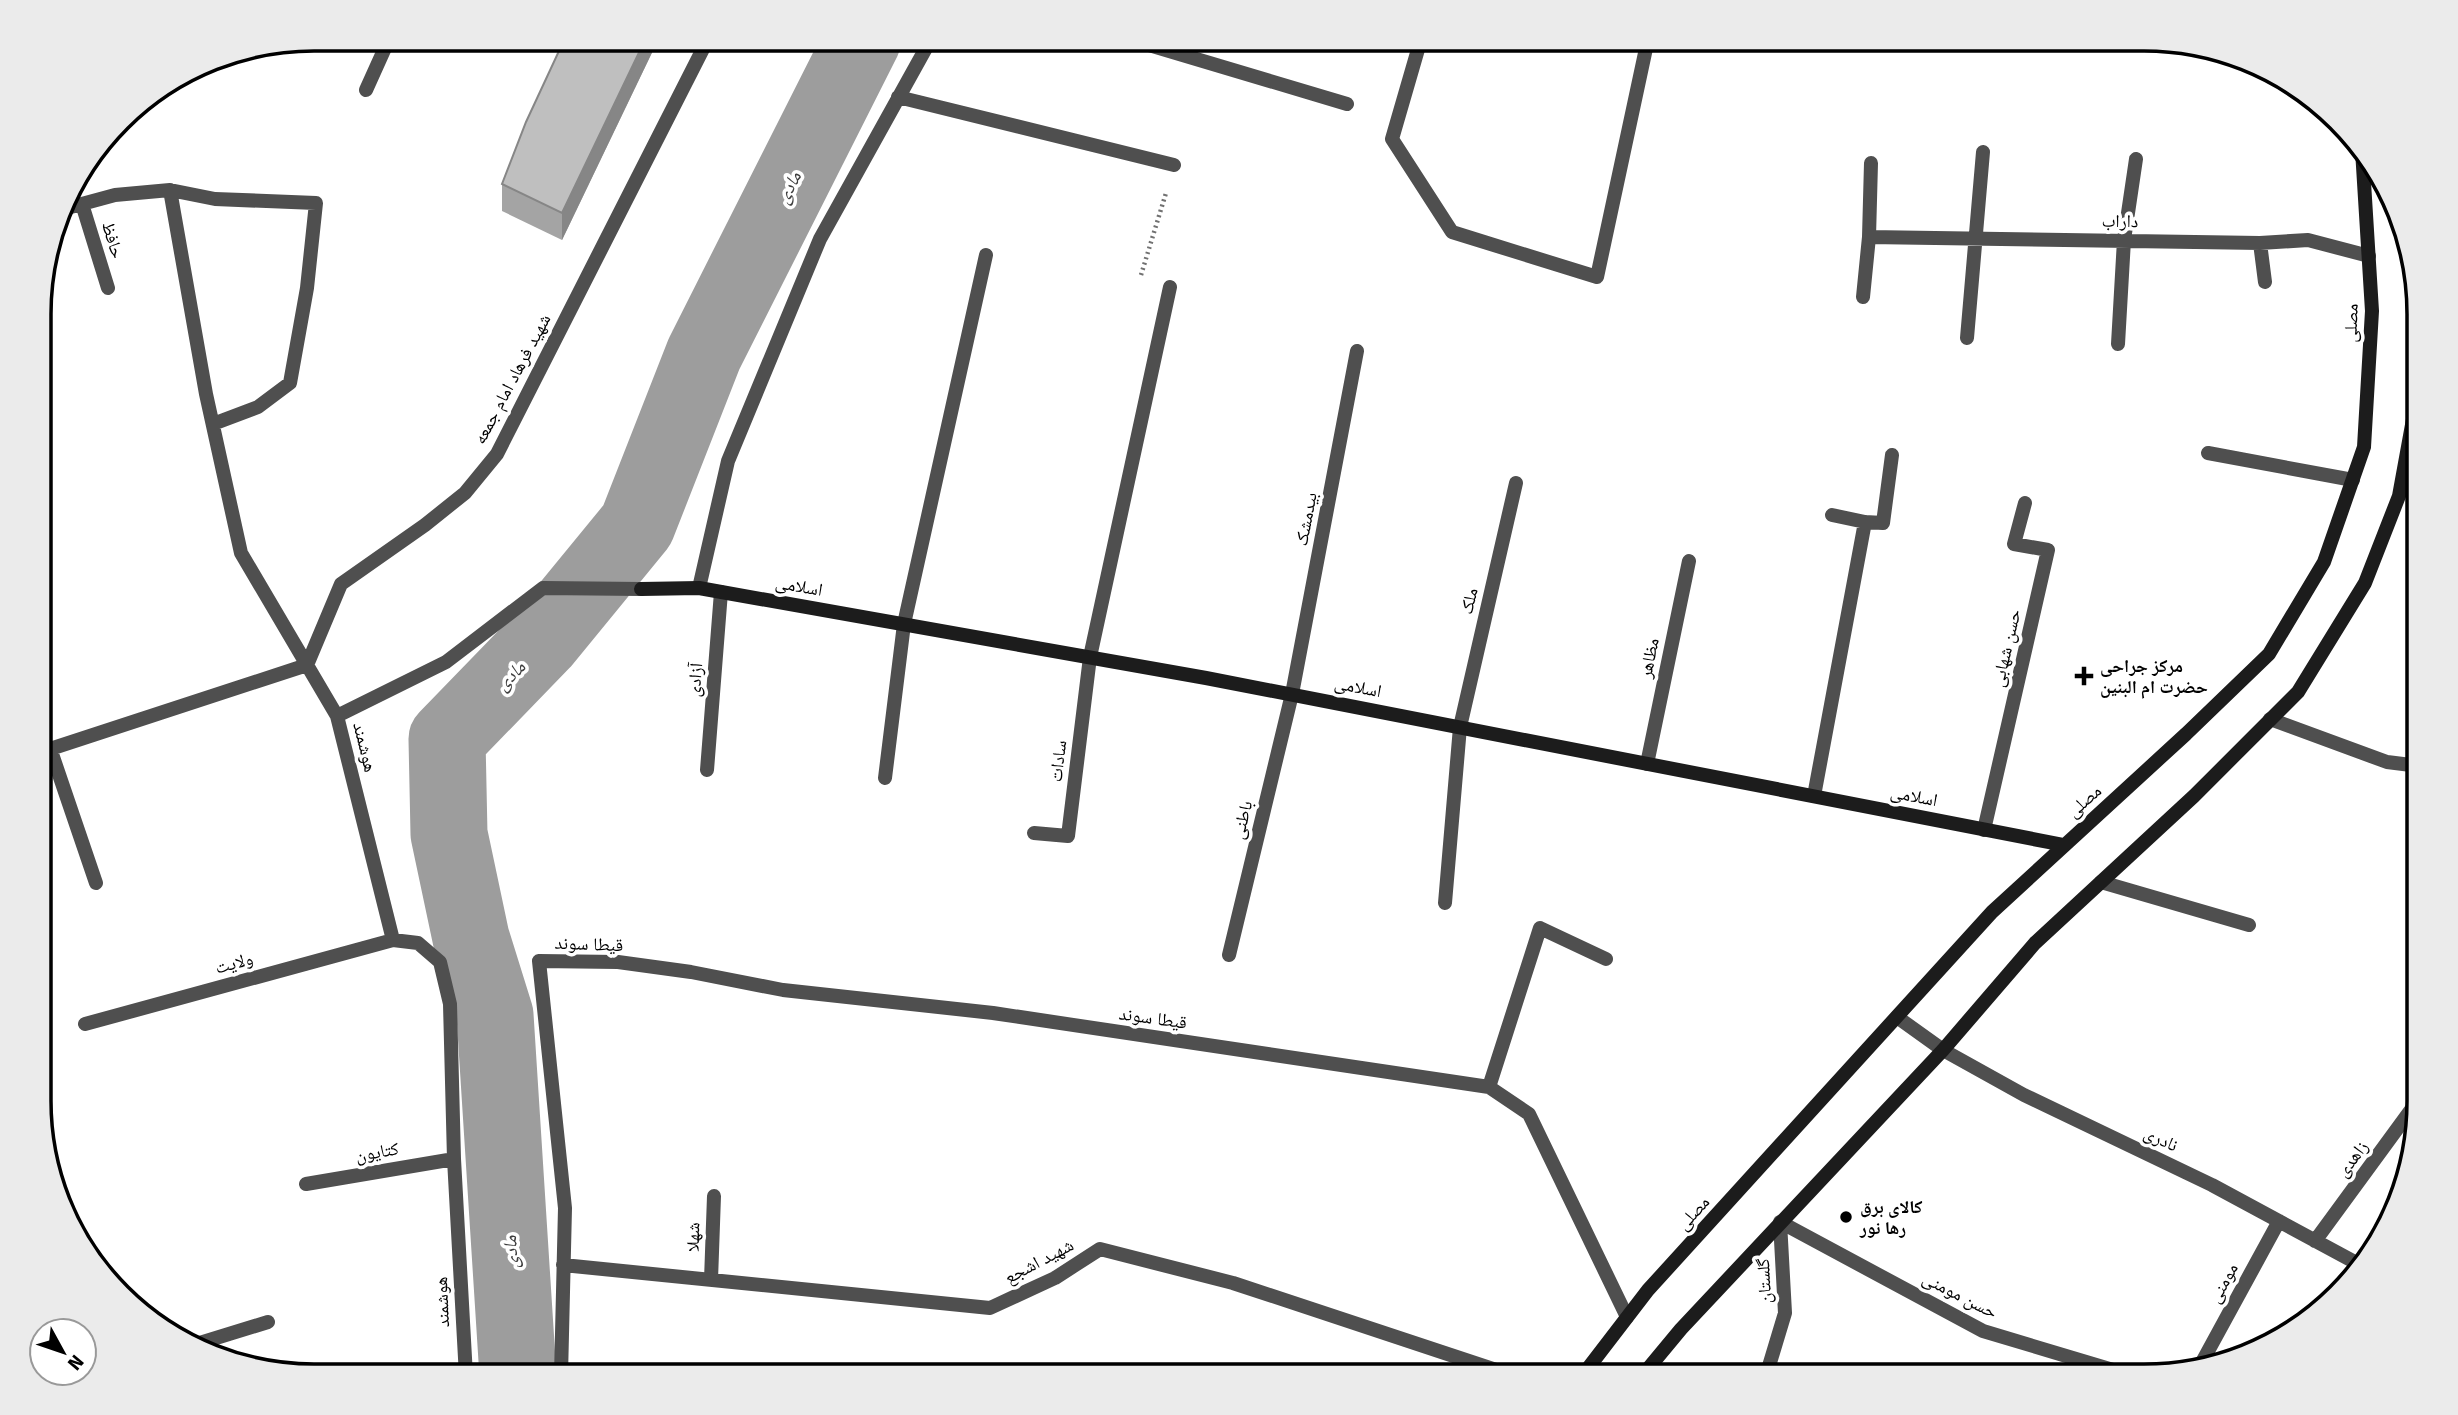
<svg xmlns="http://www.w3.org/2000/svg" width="2458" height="1415" font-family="'Fira Sans','Noto Naskh Arabic',sans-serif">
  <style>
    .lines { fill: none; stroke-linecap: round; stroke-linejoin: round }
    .river { stroke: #9d9d9d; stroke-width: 77 }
    .path { stroke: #717171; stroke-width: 4.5; stroke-dasharray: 2 3.5; stroke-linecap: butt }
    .lane { stroke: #4f4f4f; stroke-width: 14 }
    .street { stroke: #4f4f4f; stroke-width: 14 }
    .secondary { stroke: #1c1c1c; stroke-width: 14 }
    .wall { fill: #a4a4a4 }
    .shaded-wall { fill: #868686 }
    .building { fill: #bfbfbf; stroke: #868686; stroke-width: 2 }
    .poi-dot { fill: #000; stroke: #fff; stroke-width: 2.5 }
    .labels { text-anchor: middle; stroke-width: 7; stroke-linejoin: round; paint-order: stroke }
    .street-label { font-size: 18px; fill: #000; stroke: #fff }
    .poi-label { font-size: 18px; font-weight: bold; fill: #000; stroke: #fff; text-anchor: start }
    .water-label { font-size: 19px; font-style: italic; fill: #3e3e3e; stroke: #fff }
    .rim { fill: none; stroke: #000; stroke-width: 3.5 }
  </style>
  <rect width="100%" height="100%" fill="#fff"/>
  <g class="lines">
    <path class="river" d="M518 1376 495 1015 471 938 449 834 447 739 542 641 637 525 704 354 863 39"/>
    <path class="path" d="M1141 275 1166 193"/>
    <path class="lane" d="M1421 39 1392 139 1452 232 1597 277 1648 39"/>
    <path class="street" d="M1129 39 1347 104
      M366 90 389 39
      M898 97 1174 165
      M170 190 215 199 316 203 307 288 290 383 258 407 213 424
      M82 204 108 288
      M62 208H67L115 195 170 190 206 394 241 553 337 716 393 940 418 943 440 962 450 1004 454 1159 466 1376
      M1869 237 2260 243 2308 240 2369 256
      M2260 243 2265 282
      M1863 297 1869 237 1871 163
      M1967 338 1983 152
      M2118 344 2124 240 2136 159
      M2208 453 2353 480
      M1832 515 1865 522 1883 523 1892 455
      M699 588 728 461 820 239 931 39
      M337 716 446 662 543 588 641 589
      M2270 719 2387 762 2419 766
      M50 748 96 883
      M41 752 307 665 341 584 425 525 465 493 497 454 708 39
      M1647 764 1689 561
      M707 770 721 592
      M885 778 904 624 986 255
      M1814 796 1865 522
      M1984 830 2048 550 2014 544 2025 503
      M1034 833 1068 836 1090 657 1170 287
      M2101 882 2249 925
      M1445 903 1460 727 1516 483
      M1229 955 1292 694 1357 351
      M1897 1017 1943 1050 2024 1095 2212 1185 2362 1266
      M85 1024 393 940
      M1489 1087 1540 928 1606 959
      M306 1184 454 1159
      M1780 1222 1983 1331 2133 1376
      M2315 1241 2419 1099
      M563 1265 990 1308 1055 1278 1100 1249 1233 1283 1514 1376
      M711 1280 714 1196
      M190 1346 268 1322
      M2201 1364 2279 1221
      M561 1376 565 1208 539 961 618 962 691 972 783 990 993 1013 1489 1087 1529 1114 1627 1317
      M1766 1376 1785 1313 1780 1222"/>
    <path class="secondary" d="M641 589 699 588 1206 678 2064 845
      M1582 1376 1648 1290 1992 912 2186 734 2269 654 2324 562 2364 447 2372 311 2362 150
      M1642 1376 1681 1329 1943 1050 2035 943 2194 796 2298 692 2365 583 2399 496 2418 392 2415 275"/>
  </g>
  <path class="wall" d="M565 38H659L562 240 502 211V184Z"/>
  <path class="shaded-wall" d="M646 38H659L562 240V213Z"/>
  <path class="building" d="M565 38H646L562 213 502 184 526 122Z"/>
  <g class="poi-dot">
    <path d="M2080.5 665.5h7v7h7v7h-7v7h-7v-7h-7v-7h7z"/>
    <circle cx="1846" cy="1217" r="7"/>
  </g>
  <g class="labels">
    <g class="street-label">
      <text transform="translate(2120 221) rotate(1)" y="6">داراب</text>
      <text transform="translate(113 240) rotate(73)" y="6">حافظ</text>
      <text transform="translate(2351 323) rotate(-88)" y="6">مصلی</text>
      <text transform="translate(512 379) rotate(-62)" y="6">شهید فرهاد امام جمعه</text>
      <text transform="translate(1306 519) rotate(-79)" y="6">بیدمشک</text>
      <text transform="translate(799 586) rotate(10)" y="6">اسلامی</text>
      <text transform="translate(1469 601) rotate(-77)" y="6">ملک</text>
      <text transform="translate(2006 648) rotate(-77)" y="6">حسن شهابی</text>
      <text transform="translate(1649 658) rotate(-78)" y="6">مظاهر</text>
      <text transform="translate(695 680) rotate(-85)" y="6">آزادی</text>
      <text transform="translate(1358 687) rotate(11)" y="6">اسلامی</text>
      <text transform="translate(365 747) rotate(76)" y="6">هوشمند</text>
      <text transform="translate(1058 761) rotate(-83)" y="6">سادات</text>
      <text transform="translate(1914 796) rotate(11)" y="6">اسلامی</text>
      <text transform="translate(2084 801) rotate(-42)" y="6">مصلی</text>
      <text transform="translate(1242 820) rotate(-76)" y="6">باطنی</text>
      <text transform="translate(589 944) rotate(2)" y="6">قیطا سوند</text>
      <text transform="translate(234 963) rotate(-15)" y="6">ولایت</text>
      <text transform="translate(1153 1018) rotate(8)" y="6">قیطا سوند</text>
      <text transform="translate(2161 1139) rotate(25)" y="6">نادری</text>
      <text transform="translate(377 1152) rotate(-10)" y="6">کتایون</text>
      <text transform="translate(2352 1159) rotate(-53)" y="6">زاهدی</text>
      <text transform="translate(1693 1213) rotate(-48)" y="6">مصلی</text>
      <text transform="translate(693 1237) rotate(-88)" y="6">شهلا</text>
      <text transform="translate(1039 1261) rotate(-28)" y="6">شهید اشجع</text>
      <text transform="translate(1764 1281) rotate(-93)" y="6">گلستان</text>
      <text transform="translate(2223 1283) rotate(-61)" y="6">مومنی</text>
      <text transform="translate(1960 1295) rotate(27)" y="6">حسن مومنی</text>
      <text transform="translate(442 1302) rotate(-93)" y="6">هوشمند</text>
    </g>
    <g class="poi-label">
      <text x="2100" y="672">مرکز جراحی<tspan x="2100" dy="21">حضرت ام البنین</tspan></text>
      <text x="1860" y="1213">کالای برق<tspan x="1860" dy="21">رها نور</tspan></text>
    </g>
    <g class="water-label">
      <text transform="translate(788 187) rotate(-63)" y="7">مادی</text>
      <text transform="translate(510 675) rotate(-46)" y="7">مادی</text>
      <text transform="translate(510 1252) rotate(-94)" y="7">مادی</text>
    </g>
  </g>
  <path d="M0 0H2458V1415H0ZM314 51H2144A263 263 0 0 1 2407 314V1101A263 263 0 0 1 2144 1364H314A263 263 0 0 1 51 1101V314A263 263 0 0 1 314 51Z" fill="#ebebeb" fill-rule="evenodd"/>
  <path class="rim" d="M314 51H2144A263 263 0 0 1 2407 314V1101A263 263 0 0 1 2144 1364H314A263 263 0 0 1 51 1101V314A263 263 0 0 1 314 51Z"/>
  <g transform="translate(63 1352) rotate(130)"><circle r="33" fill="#ffffff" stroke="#999999" stroke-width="2"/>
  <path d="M0-5L12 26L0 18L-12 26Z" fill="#000000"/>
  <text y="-10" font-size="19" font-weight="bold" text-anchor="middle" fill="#000000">N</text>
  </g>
</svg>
